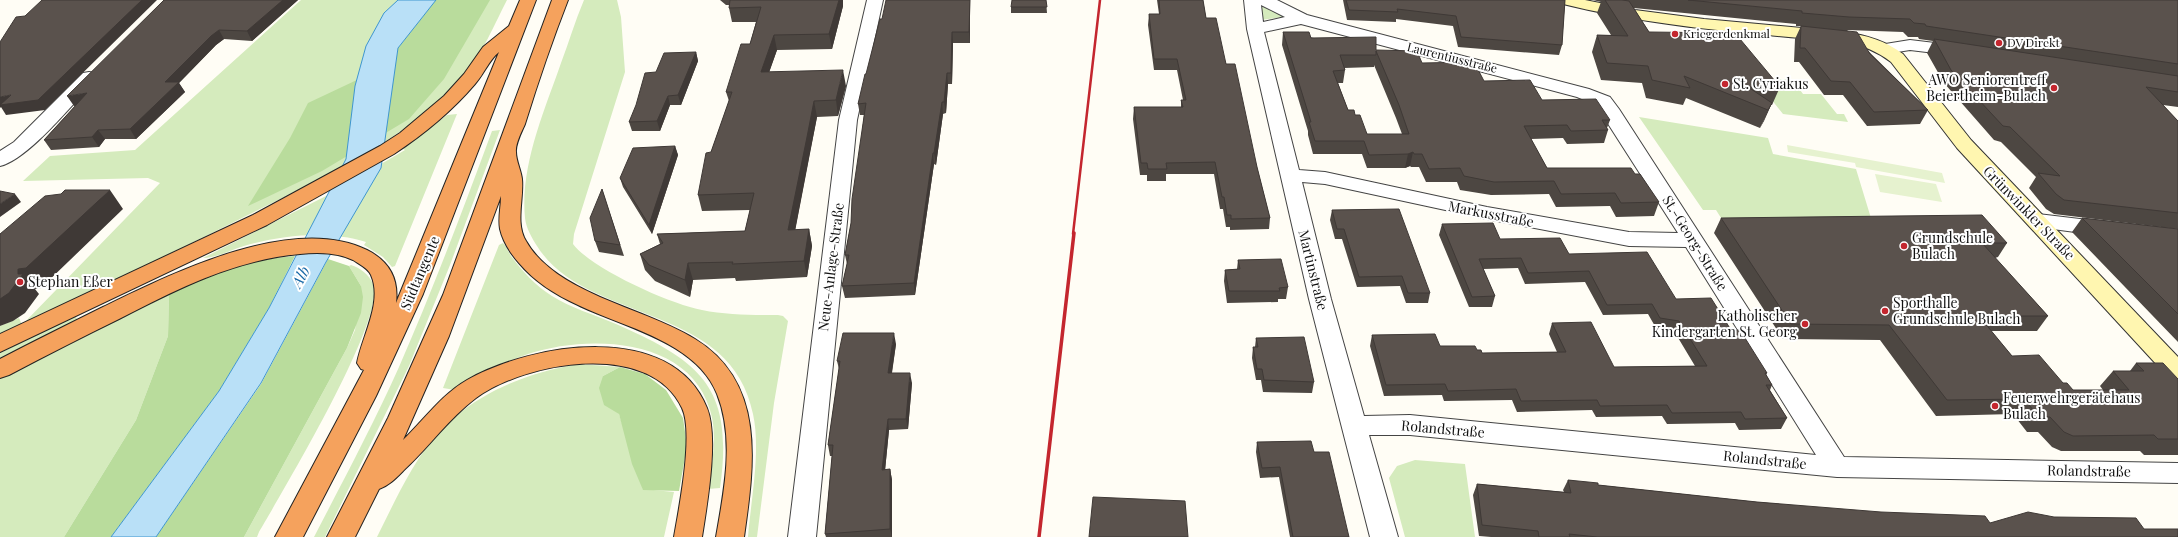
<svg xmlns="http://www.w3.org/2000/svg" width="2178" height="537" font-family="'Playfair Display',serif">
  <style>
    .green { fill: #d5ebbd }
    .forest { fill: #b9dc9c }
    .pitch { fill: #e6f2cf }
    .water { fill: #b9e0f7; stroke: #3f96cf }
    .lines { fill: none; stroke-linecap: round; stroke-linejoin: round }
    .street-casing { stroke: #444; stroke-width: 2 }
    .secondary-casing { stroke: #333; stroke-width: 2 }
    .highway-casing { stroke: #222; stroke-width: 2 }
    .street { fill: #fff; fill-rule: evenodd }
    .secondary { fill: #fff6b0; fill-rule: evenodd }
    .highway { fill: #f5a25d; fill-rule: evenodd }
    .rail-far1 { stroke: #c4262e; stroke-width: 2.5 }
    .rail { stroke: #c4262e; stroke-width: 3.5 }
    .wall { fill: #4d4742; fill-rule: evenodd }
    .shaded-wall { fill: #3f3936 }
    .building { fill: #5a524d; stroke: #3f3936; fill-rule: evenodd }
    .poi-dot { fill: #c4262e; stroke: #fff; stroke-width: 1.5 }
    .labels { text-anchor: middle; stroke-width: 4; stroke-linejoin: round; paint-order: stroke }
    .far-poi-label { font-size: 12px; fill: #111; stroke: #fff; text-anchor: start }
    .far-street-label { font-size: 12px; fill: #111; stroke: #fff }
    .poi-label { font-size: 14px; fill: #111; stroke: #fff; text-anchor: start }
    .street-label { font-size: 14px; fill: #111; stroke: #fff }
    .water-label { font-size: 15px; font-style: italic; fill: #1768a6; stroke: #fff }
  </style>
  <rect width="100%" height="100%" fill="#fffdf5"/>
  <path class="green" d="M301 0H507C492 29 479 62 456 85 400 142 326 176 256 211 171 254 85 294 0 336V326L19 318 22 325 160 183 148 178 23 181 50 156 135 150Z
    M584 0H617L621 17 625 72 574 234 573 244C592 269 670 304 702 310 726 315 753 315 778 315L783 316 788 321 774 403 757 537H748C751 499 761 451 753 414 731 302 586 324 537 246 532 238 526 228 525 218 520 166 544 112 561 63 569 42 575 21 584 0Z
    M1260 5 1284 16V17L1261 20Z
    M1755 79H1792L1803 94H1821L1837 114H1844L1848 122 1783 114Z
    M457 114 395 266 392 267 383 257 364 245 366 242C327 230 283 235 244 246 231 250 216 258 203 258L328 195 405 150 403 149 447 115Z
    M1639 117 1768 138 1773 154 1856 169 1874 228 1730 232 1716 210H1703Z
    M500 130 450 265 409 366 325 537H314C343 481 373 425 399 367 433 289 463 210 492 131Z
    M503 243C506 246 508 251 511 256 522 271 536 286 552 296 571 308 595 315 616 324 703 362 734 389 720 488L708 489C712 464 718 435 710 410 689 337 588 334 528 354 502 363 478 376 455 390L443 388 499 245Z
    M351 265C360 268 369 274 373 284 387 318 281 494 259 532L257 537H244L347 348 355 330 361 286 349 266Z
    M169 294 168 336 136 420 64 537H0V378L55 349 58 350Z
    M75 316 78 320 0 359V353Z
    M578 364 620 367 603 376 619 414 643 489 674 492 664 537H377C395 501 412 463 438 432 443 426 450 421 456 416 491 387 533 372 578 364Z
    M1415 460 1465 464 1475 537H1405L1389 478 1397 466Z"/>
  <path class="forest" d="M436 0H490L444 79 409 119 322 171 248 206 290 138 308 103 395 62 398 48Z
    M295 256 269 308 219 391 111 537H64L136 420 168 336 169 294C209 275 250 259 295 256Z
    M328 259 349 266 361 286 363 297 361 313 347 348 244 537H156L261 384Z
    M620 367 645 374 666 390 683 418 687 446 679 491 643 490 632 464 619 414 604 405 599 388 603 376Z"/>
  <path class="pitch" d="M1787 145 1942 173 1945 183 1856 167 1855 163 1788 152Z
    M1875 174 1936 184 1942 202 1880 192Z"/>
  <path class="water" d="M398 0H436L398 48 381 168 326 262 261 383 156 537H111L219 391 269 308 346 159 355 86 366 46 384 13Z"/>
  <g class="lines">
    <defs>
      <path id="street" d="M867 0H883L857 120 816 537H788L839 120Z
        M1244 0H1277L1307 15 1589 89 1610 97 1619 109 1844 457 2178 463V483L1837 477 1410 435H1369L1398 537H1370L1309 299 1247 29ZM1261 5 1285 17 1263 22ZM1301 24 1577 97 1596 105 1678 233 1629 232 1487 207 1325 172 1299 170 1264 32ZM1302 182 1325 184 1487 219 1629 246 1686 247 1816 455 1410 415 1364 416 1331 299Z
        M1910 40 1960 46 1966 47 1969 51 1966 55 1960 56 1910 50 1885 54 1879 53 1876 49 1879 45Z
        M89 72 95 73 98 77 95 81C73 103 29 159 0 166V151L14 142 83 73Z
        M2038 214 2105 222 2112 224 2116 229 2112 234 2105 236 2031 226 2028 221 2031 216Z"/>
      <path id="secondary" d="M1557 0H1585L1635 10 1704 19 1844 32C1866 35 1886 41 1903 54L1971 140 2178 357V381L2169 378 1957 148 1891 62C1877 51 1862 45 1844 42 1748 33 1653 27 1559 3Z"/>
      <path id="highway" d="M520 0H536L423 294 376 396 303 537H275L364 370 361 369 357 363C362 336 383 302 371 275 368 268 359 264 353 260 336 252 317 252 300 254 234 260 177 289 119 319 82 337 45 356 9 375L0 378V359C34 341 69 324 103 307 171 274 292 213 367 250 389 261 399 279 396 303L499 52C489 60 484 74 475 84 452 111 424 134 394 154L267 225 0 352V334L253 215 380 146 400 133 444 96 464 74 483 47 509 26Z
        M552 0H568C552 41 538 82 525 124 522 131 515 144 516 152 516 161 521 170 522 179 524 199 515 223 526 241 541 268 573 285 600 297 632 311 665 321 695 339 767 383 754 466 744 537H716C724 491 735 439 717 394 697 342 623 327 578 305 556 295 535 282 519 263 511 254 503 242 500 229 498 218 501 207 501 196L449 336 403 440C424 420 441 395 467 380 532 343 672 320 707 408 719 437 707 505 702 537H674C679 508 694 433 682 408 650 339 525 362 476 398 449 418 429 447 405 469 397 477 390 485 379 489L355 537H327L388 418 443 295Z"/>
    </defs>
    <use href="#street" class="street-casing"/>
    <use href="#secondary" class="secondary-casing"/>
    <use href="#highway" class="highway-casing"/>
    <use href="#street" class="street"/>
    <use href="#secondary" class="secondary"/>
    <use href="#highway" class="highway"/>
    <path class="rail-far1" d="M1073 234 1100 0"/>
    <path class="rail" d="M1039 537 1074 233"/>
  </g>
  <path class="wall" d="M164 0H298L252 41 224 39 216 45 179 83 185 92 136 139H105L99 147 51 150 44 140 76 105 74 106Z
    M720 0H843V6L832 49 777 50 769 72 846 86 838 116 817 117 810 152 795 230 809 229 812 246 807 277 736 281 735 278 693 280 690 297 655 281 645 270 640 254 660 244 657 234 745 231 750 210 702 211 698 195 711 152 729 101 726 92 750 44 756 22H732L729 8V5H726Z
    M970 0V43H953L952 84H948L946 113 943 114 936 165 934 164 915 295 845 298 842 286 847 264 845 255 851 223 864 115H860L858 104 882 19Z
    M1046 0 1047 13H1011V7Z
    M1157 0H1203L1206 18 1226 64 1257 167 1270 218 1269 229 1230 230V227H1226L1223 209H1220L1214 174H1166V181H1147V175H1140L1133 119 1134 107H1181V100H1183L1177 70H1154L1148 25 1149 14H1159Z
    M1343 0H1565L1562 45 1559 55 1458 47 1453 26 1396 19V22L1347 20Z
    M1593 0H2178V107L2163 105 2178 121V229L2054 214 2046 209 2029 188 2036 177 2001 142 1994 140 1944 83 1927 53 1933 41 1919 39 1918 37H1908L1903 32 1847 30 1928 110 1920 124 1867 126 1843 95H1824L1799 62H1794L1795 39 1801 26H1796V24L1634 8 1649 32 1780 87 1772 105H1771L1760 128 1686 98 1683 105 1646 98 1642 83 1601 80 1592 52 1597 35H1611L1597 13 1601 2Z
    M1283 32 1376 50 1484 81 1542 100 1610 120 1607 128 1608 130 1604 143 1567 144 1563 138 1531 139 1547 168 1635 174 1659 202 1654 216 1616 217 1610 206 1556 207 1549 194 1491 195 1460 190 1457 182H1426L1419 167H1411L1410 166 1405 168H1367L1362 154H1313L1308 135V131L1282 45ZM1374 65 1396 118 1402 134H1367L1355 115 1348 110 1338 83H1343L1345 70 1344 68 1374 67Z
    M696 52 698 61 681 105H670L660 131H632L629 122 656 72Z
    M675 146 678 155 652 234 623 187 620 178Z
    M602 189 624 256 599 252 595 241Z
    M1332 210 1430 293 1428 303H1406L1400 286 1357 287 1342 239H1335L1330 220Z
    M1721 218 2007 243 1998 257 1995 258 2048 316 2037 331H1991L2012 356 2063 383 2073 390H2103L2100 386 2113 371H2130L2136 363 2178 379V455H2144L2140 451H2061L2052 447 2038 432H2027L2013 414 1936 416 1880 340 1783 339 1714 233Z
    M2082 218 2178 229V342L2072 232Z
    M1442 224 1500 239 1569 254 1676 299 1731 330 1767 373 1766 375 1772 385 1770 390 1787 418 1781 429 1739 430 1735 423 1667 424 1662 416 1596 417 1592 410 1517 412 1512 400 1444 401 1442 395 1384 396 1370 346 1372 335 1440 346 1477 350 1482 353 1557 352 1549 334 1552 323 1614 367 1695 366 1674 331 1656 328 1648 314 1603 315 1585 282 1525 284 1518 268 1483 269 1495 296 1492 307H1469L1439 235Z
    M1238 260 1288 287 1286 299H1278V302L1227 303 1224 281 1225 270 1237 269Z
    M1256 338 1314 382 1312 393 1263 392 1261 380H1256L1252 358 1253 347H1255Z
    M896 344 892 373 912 383 908 429 889 430 885 470 890 469 892 480V537H826L825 534 832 456H830L828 445 839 369 837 361Z
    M1257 442 1314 452 1349 537H1290L1279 477 1260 478 1256 452Z
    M1568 480 1598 485 1757 502 1990 523 2054 517 2144 529 2178 537H1491L1479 536 1473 495 1477 484 1564 492 1563 490Z"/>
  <path class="shaded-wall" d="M142 0H157L45 110 6 115 1 107 0 108V97L11 95Z
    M283 0H298L252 41 247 31Z
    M839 0H843V6L832 49 829 34Z
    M970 0V43L969 32Z
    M219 30 224 39 216 45 179 83 185 92 136 139 130 129 165 82 211 36Z
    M952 32 953 43 952 84 951 73Z
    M774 35 777 50 764 87 761 72Z
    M696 52 698 61 681 105 678 95Z
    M843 70 846 86 838 116 836 100Z
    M947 73 948 84 946 113 944 102Z
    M87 93 94 103 74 106 67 96Z
    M668 96 670 105 660 131 657 121Z
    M814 101 817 117 792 247 788 230Z
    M942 102 943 114 936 165 934 153Z
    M1772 103 1764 121 1760 128 1768 110Z
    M98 130 105 139 99 147 92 137Z
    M675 146 678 155 652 234 649 225Z
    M1413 152 1410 166 1405 168 1408 154Z
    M933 153 934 164 915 295 914 283Z
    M110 190 123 209 41 288 35 289 39 294 25 313 13 321 0 326V299L18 274V269Z
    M15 194 21 202 0 217V204Z
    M809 229 812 246 807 277 804 261Z
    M688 263 693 280 690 297 685 280Z
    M894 333 896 344 890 384 888 373Z
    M910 373 912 383 908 429 906 419Z
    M888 419 889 430 884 481 882 470Z
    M890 469 892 480V537L890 529Z"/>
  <path class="building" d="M42 0H142L38 100 0 105 11 95 0 97V42L16 17 25 16Z
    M164 0H283L247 31 219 30 211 36 165 82H179L130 129 98 130 92 137 44 140 87 93 67 96Z
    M730 0H839L829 34 774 35 761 72 843 70 836 100 814 101 807 137 788 230 809 229 804 261 732 264 733 262 688 263 685 280 649 265 640 254 663 243 657 234 745 231 754 193 698 195 706 153 711 152 732 92H726L741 44H750L761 7 729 8Z
    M886 0H970L969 32H952L951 73H947L944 102H942L934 153H933L914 283 842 286 849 255H845L851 223 852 199 866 103 858 104 865 74H866L880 19H882Z
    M1012 0H1046L1047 7H1011Z
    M1159 0H1203L1206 18H1216L1226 64H1235L1257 167 1270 218 1231 219V215H1227L1224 197H1222L1215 162 1166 163 1167 169H1148L1147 163H1141L1134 107H1183L1181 100H1186L1177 59H1154L1149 14H1160Z
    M1346 0H1565L1562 45 1461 37 1456 16 1397 9 1398 12 1349 10Z
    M1605 0H1622L1629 1 1649 32 1735 33 1780 87H1748L1772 103 1768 110 1684 76 1690 88 1652 80 1648 66 1607 63 1597 35 1628 36Z
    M1688 0H2178V64L1926 26 1925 24 1914 23 1910 19 1849 17 1802 13V11Z
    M1801 26 1857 32 1870 54 1928 110 1874 112 1850 82 1831 81 1805 48H1800Z
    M1283 32H1309L1311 38 1376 37V50L1417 51 1422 63 1474 62 1484 81 1530 80 1542 100 1596 99 1610 120H1602L1608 130 1571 131 1567 125 1524 126 1547 168H1631L1635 174H1640L1659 202 1621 203 1615 193 1561 194 1554 181 1494 182 1464 176 1460 168 1429 169 1422 154H1414L1413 152 1408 154 1369 155 1364 141H1315L1309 122H1311ZM1376 51 1399 105 1409 134H1367L1360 115H1355L1354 110H1348L1333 71 1345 70 1340 55H1376Z
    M1934 39 2178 76V92L2146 87 2178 121V213L2064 200 2056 194 2038 173 2060 176 2010 127 2003 126 1951 70Z
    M696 52 678 95 668 96 657 121 629 122 636 105 645 73 656 72 664 53Z
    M675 146 649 225 620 178 633 148Z
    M602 189 620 245 595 241 590 218Z
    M65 190H110L26 268 18 269V274H23L9 293 0 299V234L45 196 61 194Z
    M0 191 15 194 0 204Z
    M1399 209 1430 293H1408L1402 276 1359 277 1344 229H1337L1332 210Z
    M1982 215 2007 243H1982L2048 316H1979L2012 356 2039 355 2063 383H2067L2073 390H2129L2113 371H2144L2136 363H2163L2178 379V439H2158L2154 435 2073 436 2064 432 2050 417H2039L2024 399 1947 400 1889 325 1791 324 1721 218Z
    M2082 218 2178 229V314Z
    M1493 223 1500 239 1560 238 1569 254 1647 252 1676 299 1711 298 1731 330H1740L1767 373H1765L1772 385H1766L1787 418 1745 419 1741 412 1672 413 1667 405 1600 406 1597 400 1521 401 1516 389 1448 391 1445 384 1386 385 1372 335 1435 334 1440 346H1475L1477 350H1481L1482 353 1566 352 1552 323 1591 322 1614 367 1707 366 1679 321 1660 318 1652 304 1607 305 1589 271 1528 273 1521 258 1479 259 1495 296 1472 297 1442 224Z
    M1281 259 1288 287 1279 288 1280 291H1229L1225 270 1240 269 1238 260Z
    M843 333H894L888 373H910L906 419H888L882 470 890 469V529L825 534 833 445H828L840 361H837Z
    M1304 337 1314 382 1264 380 1262 369H1257L1253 347H1258L1256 338Z
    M1311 441 1314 452H1329L1349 537H1293L1280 467 1262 468 1257 442Z
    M1568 480 1598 483V485L1757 502 1881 512 1985 516 1990 523 2028 512 2054 517 2136 518 2144 529H2178V537H1597L1569 534 1570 537H1539L1538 531 1482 525 1477 484 1571 493Z
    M1093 497 1185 501 1188 537H1089Z"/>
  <g class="poi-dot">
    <circle cx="1675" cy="34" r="4"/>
    <circle cx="1999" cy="43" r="4"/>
    <circle cx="1725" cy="84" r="4"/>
    <circle cx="2054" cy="88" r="4"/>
    <circle cx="1904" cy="246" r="4"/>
    <circle cx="20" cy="282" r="4"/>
    <circle cx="1885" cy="311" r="4"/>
    <circle cx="1805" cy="324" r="4"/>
    <circle cx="1995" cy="406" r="4"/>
  </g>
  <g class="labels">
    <g class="far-poi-label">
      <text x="1683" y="38">Kriegerdenkmal</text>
      <text x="2007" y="47">DV Direkt</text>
    </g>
    <g class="far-street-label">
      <text transform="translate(1452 58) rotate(14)" y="4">Laurentiusstraße</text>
    </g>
    <g class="poi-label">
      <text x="2046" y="85" text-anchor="end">AWO Seniorentreff<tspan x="2046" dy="16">Beiertheim-Bulach</tspan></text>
      <text x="1733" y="89">St. Cyriakus</text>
      <text x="1912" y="243">Grundschule<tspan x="1912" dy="16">Bulach</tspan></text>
      <text x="28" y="287">Stephan Eßer</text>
      <text x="1893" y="308">Sporthalle<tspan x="1893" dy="16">Grundschule Bulach</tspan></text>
      <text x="1797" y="321" text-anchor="end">Katholischer<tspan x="1797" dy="16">Kindergarten St. Georg</tspan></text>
      <text x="2003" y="403">Feuerwehrgerätehaus<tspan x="2003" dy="16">Bulach</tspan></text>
    </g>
    <g class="street-label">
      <text transform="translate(2029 213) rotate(46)" y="5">Grünwinkler Straße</text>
      <text transform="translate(1491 214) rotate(11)" y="5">Markusstraße</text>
      <text transform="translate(1695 243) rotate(58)" y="5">St.-Georg-Straße</text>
      <text transform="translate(831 267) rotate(-83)" y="5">Neue-Anlage-Straße</text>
      <text transform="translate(1313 270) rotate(76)" y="5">Martinstraße</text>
      <text transform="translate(420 273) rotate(-67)" y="5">Südtangente</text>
      <text transform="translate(1443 429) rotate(5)" y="5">Rolandstraße</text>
      <text transform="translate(1765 460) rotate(6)" y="5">Rolandstraße</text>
      <text transform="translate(2089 471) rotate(1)" y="5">Rolandstraße</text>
    </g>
    <g class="water-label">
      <text transform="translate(301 277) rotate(-61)" y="5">Alb</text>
    </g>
  </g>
</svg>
